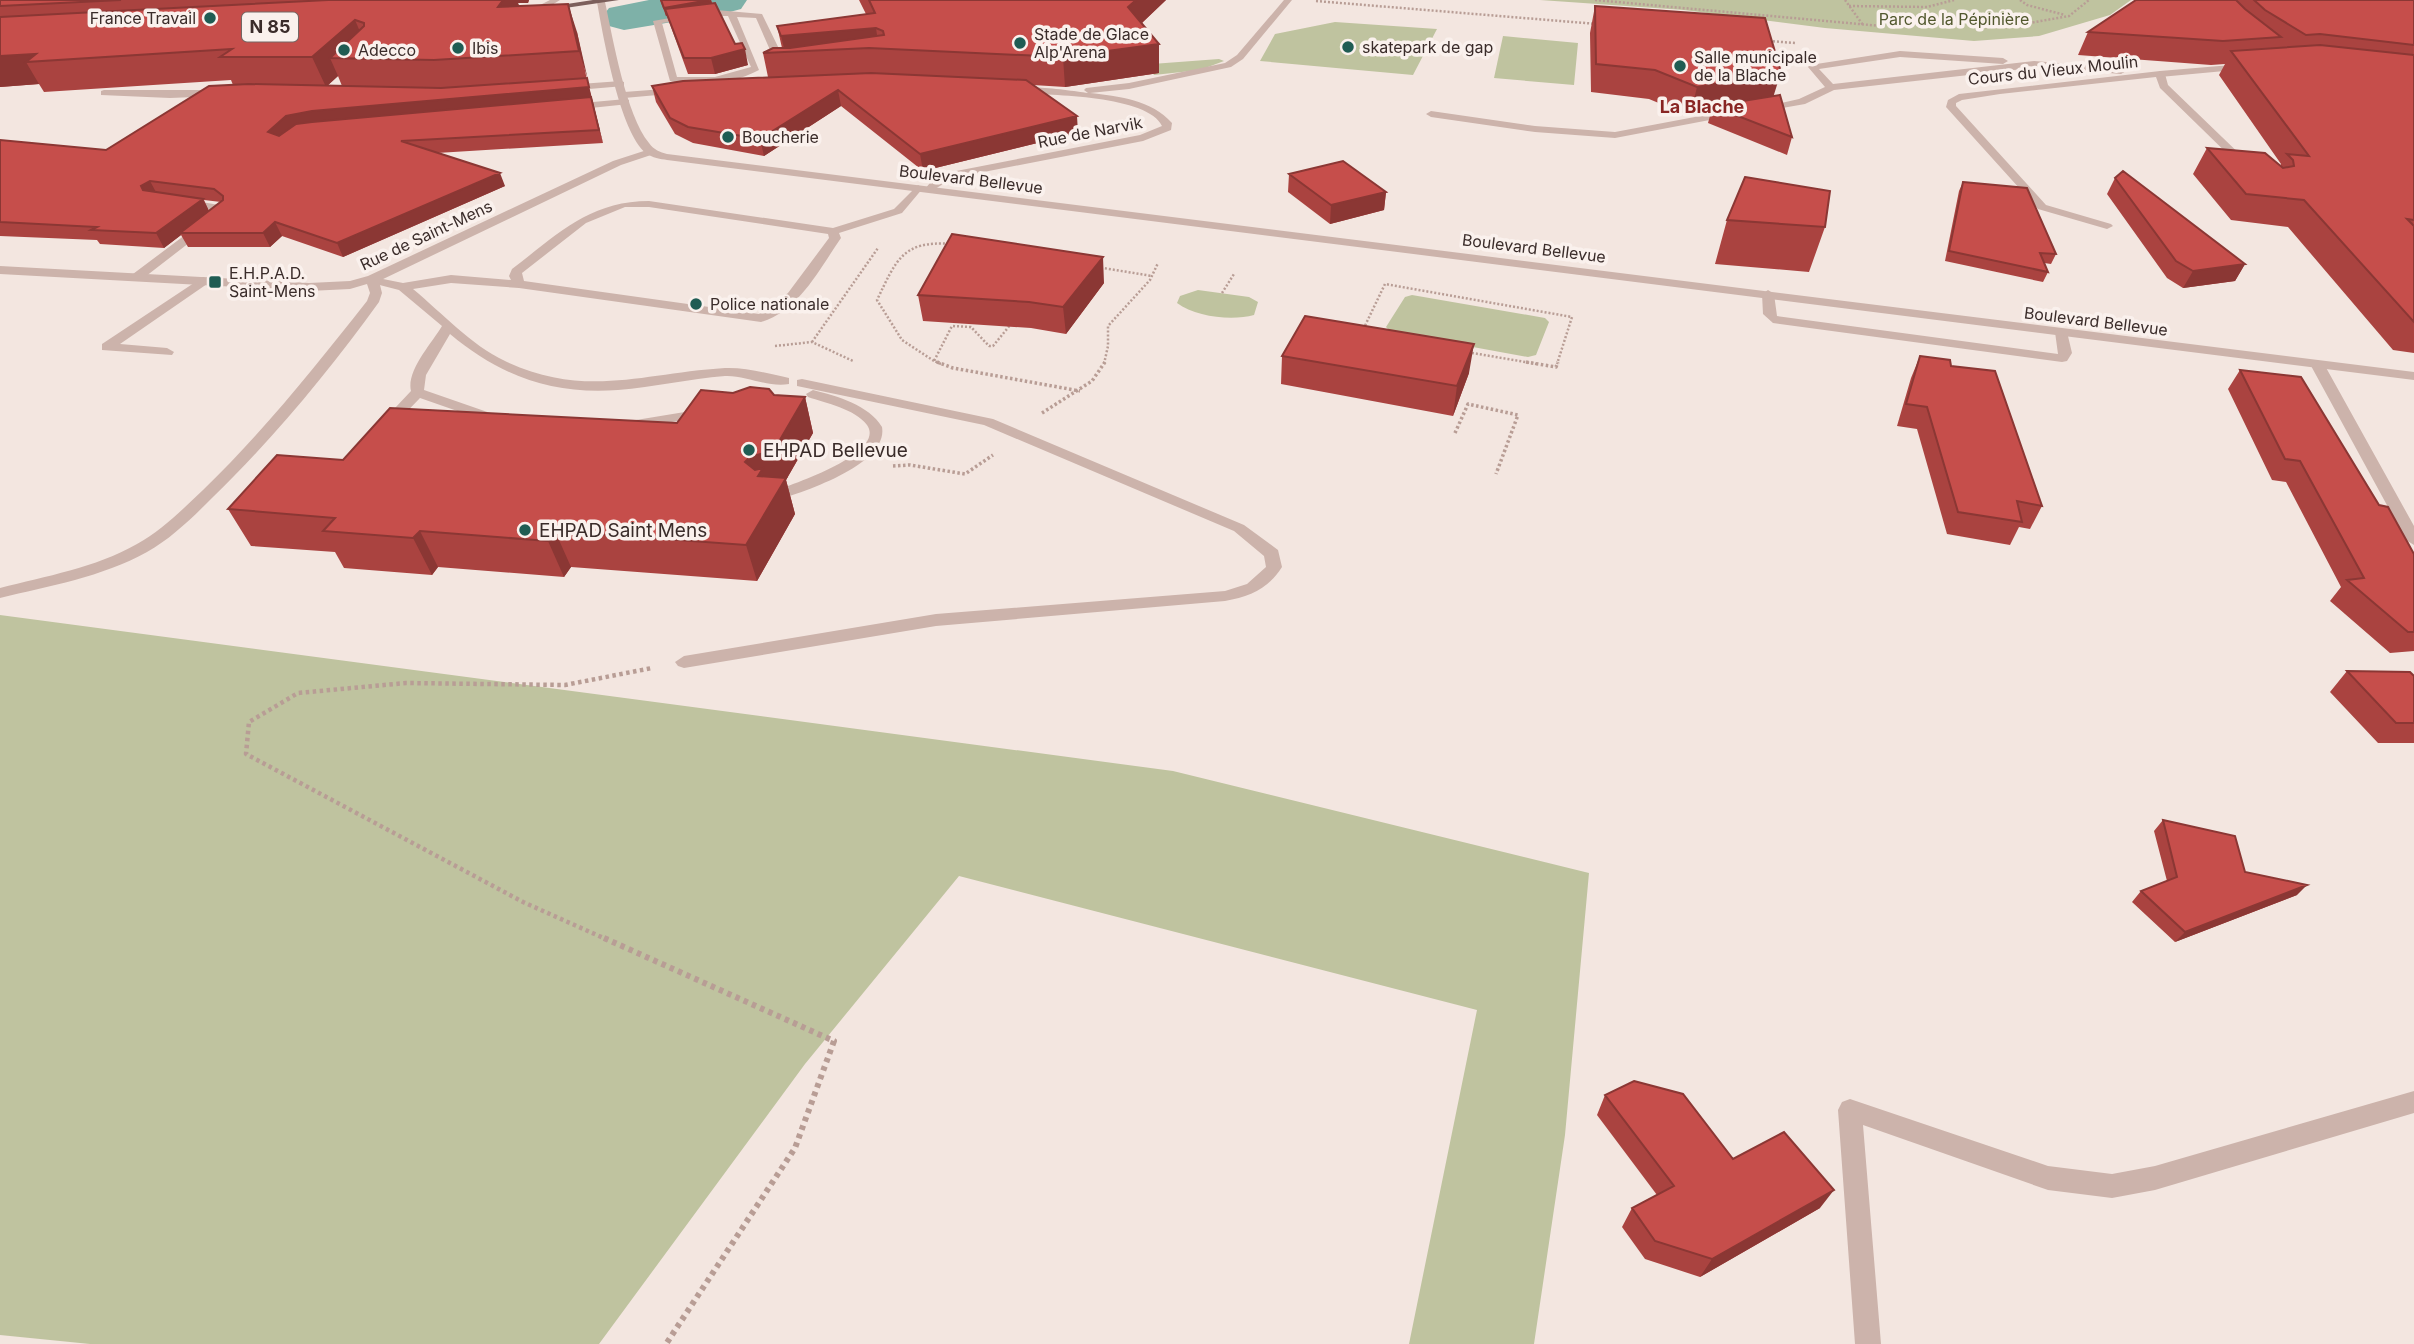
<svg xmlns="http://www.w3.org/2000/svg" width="2414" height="1344" font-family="Inter,sans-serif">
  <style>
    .green { fill: #bfc39f }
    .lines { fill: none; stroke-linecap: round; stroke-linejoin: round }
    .river { fill: #7eb1a8; fill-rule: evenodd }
    .path-far3 { stroke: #b89d95; stroke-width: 2.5; stroke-dasharray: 2 2; stroke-linecap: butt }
    .path-far2 { stroke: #b89d95; stroke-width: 3.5; stroke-dasharray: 2.5 2.5; stroke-linecap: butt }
    .path-far1 { stroke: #b89d95; stroke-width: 4.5; stroke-dasharray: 3.5 3.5; stroke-linecap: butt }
    .path { stroke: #b89d95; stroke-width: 6; stroke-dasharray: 4.5 4.5; stroke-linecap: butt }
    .service { fill: #ccb3ab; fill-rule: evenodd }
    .minor { fill: #ccb3ab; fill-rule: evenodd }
    .tertiary { fill: #ccb3ab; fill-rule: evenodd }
    .primary { fill: #7c5f5b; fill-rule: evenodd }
    .wall { fill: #aa4340; fill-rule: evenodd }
    .shaded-wall { fill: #8b3734 }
    .building { fill: #c64e4b; stroke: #8b3734; stroke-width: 2 }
    .poi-dot { fill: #1f5c53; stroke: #faf1ed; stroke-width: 2.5 }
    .labels { text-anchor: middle; stroke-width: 7; stroke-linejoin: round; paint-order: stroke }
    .far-poi-label { font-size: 16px; fill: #3a2c2a; stroke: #faf1ed; text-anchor: start }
    .far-park-label { font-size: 16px; fill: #52582e; stroke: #faf1ed }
    .far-street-label { font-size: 16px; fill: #3a2c2a; stroke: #faf1ed }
    .shield { fill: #faf1ed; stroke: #746764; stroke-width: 2 }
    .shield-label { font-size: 18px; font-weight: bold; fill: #3a2c2a }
    .far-neighbourhood-label { font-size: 18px; font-weight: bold; fill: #892523; stroke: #faf1ed }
    .poi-label { font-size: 19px; fill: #3a2c2a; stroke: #faf1ed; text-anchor: start }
  </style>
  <rect width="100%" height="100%" fill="#f3e6e0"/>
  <path class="green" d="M1540 0H2131L2110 15 2039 36 1974 41 1825 28 1684 10Z
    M1335 22 1437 29 1413 75 1260 61 1275 34Z
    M1503 36 1578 43 1574 85 1494 78Z
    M1219 59 1224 61 1200 70 1154 75 1151 70 1152 64Z
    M1198 290 1249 297 1258 302 1254 315C1232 321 1196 317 1177 303L1180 296Z
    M1412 295 1545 318 1549 322 1536 355 1528 357 1391 332 1386 327 1405 297Z
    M0 615 1173 771 1589 873 1565 1135 1534 1344H1409L1477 1010 959 876 805 1064 599 1344H90L0 1335Z"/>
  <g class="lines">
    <path class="river" d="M649 0H747L741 9 726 13 624 30 609 26 602 17 609 8Z"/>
    <path class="path-far3" d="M1595 0 1881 26
      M1845 0 1863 25
      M2020 0 2027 5 2065 15
      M1316 1 1597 24
      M1849 6 1927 7 1954 0
      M1977 27H2007L2069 16 2089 0
      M1769 41 1795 43
      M1097 267 1152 276
      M1222 293 1234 274
      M812 342 878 248
      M775 346 812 342 853 361
      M934 361 902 340 877 300C896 261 902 240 951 244
      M941 364 934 361 952 326 971 327 989 346H993L1011 324
      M1104 364 1108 346V326L1150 280 1158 263
      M1537 364 1361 334 1385 284 1572 317 1557 364"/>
    <path class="path-far2" d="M937 362 953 368 1080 391
      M1526 362 1556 367 1558 362
      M1042 413 1092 381 1105 362
      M1455 433 1468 404 1518 415 1496 474
      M893 466 910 465 965 474 993 455"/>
    <path class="path-far1" d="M608 940 523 902 246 754 249 722 298 693 406 683 565 685 652 668"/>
    <path class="path" d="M604 938 834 1041 795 1148 666 1344"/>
    <path class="service" d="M1284 0H1292L1243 59 1231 67 1129 89 1090 93C1118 96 1152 100 1172 123L1171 130 1143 141 953 178 930 192 925 189 934 178 946 173 1140 135 1162 126C1149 96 1050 94 1019 94L1014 91C1027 83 1071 91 1088 93L1084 90 1086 88 1129 83 1225 63 1237 55Z
      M716 10 762 14 784 59 782 70 774 68V59L756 18 737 17 759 70C733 84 699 88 670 81L653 21ZM716 16H728L751 67 715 77H677L662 23Z
      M1900 51 2003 58 2008 61 2003 64 1900 57 1819 69 1833 84 2034 61 2121 68 2126 71 2121 74 2040 67 1834 90 1805 104 1759 112 1754 109 1799 99 1825 87 1808 67 1810 65Z
      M2160 71 2165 74 2168 85 2249 163V167H2241L2160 88 2156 77 2000 94 1962 100 1956 103V106L2046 205 2111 224 2113 226 2107 229 2038 209 1946 107 1948 100 1959 94Z
      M677 88 682 91 680 93 624 98 619 95 624 92Z
      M1732 110 1736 111V115L1615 138 1535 132 1431 117 1426 114 1431 111 1535 126 1615 132Z
      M918 185 923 188 902 213 839 233 841 238C820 268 799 311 761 322L519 288 451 283 413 289C442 313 471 345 505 361 586 399 643 373 725 368 745 367 770 374 789 378V384C768 388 746 375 725 376 689 379 654 387 618 390 553 395 500 376 450 334L426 375 424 390 496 415V421H486L420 398 391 428 386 429 379 425 411 391C406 371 432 343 442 326L399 290 368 282V276L403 283 451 275 511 280 509 276 512 269C557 235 589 201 649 201L833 228 894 209ZM625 207H649L828 234 829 238 788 293 759 314 524 281 522 273 586 223Z
      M184 199 225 206 229 212 141 280H133V274L217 211 180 204V200Z
      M203 277 207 278V284L120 344 167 348 174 352 172 355 102 350V344Z
      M1768 290 1774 294 1777 316 2058 354 2055 332 2061 328 2067 332 2072 353 2067 361 2062 362 1773 323 1763 314 1762 294Z
      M802 379 993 419 1244 525 1278 550 1282 567C1268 589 1250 596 1225 601L936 626 684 668 678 666 675 662 684 656 936 614 1225 591 1247 584 1266 567 1264 556 1234 531 984 425 797 386V380Z
      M813 390C837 396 869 405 882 427 889 466 795 495 767 503L762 501 759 498 762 495C779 489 888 455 867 425 855 409 826 403 808 397L806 394Z
      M703 409 710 413 708 416 630 429 623 425 630 421Z
      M2414 1091V1113L2155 1190 2112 1198 2048 1190 1863 1125 1881 1344H1855L1838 1110 1842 1102 1850 1099 2048 1166 2112 1174 2155 1166Z"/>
    <path class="minor" d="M550 0H560L542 11H536V7Z
      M2243 64 2248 67 2246 69 2160 77 2155 74 2160 71Z
      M621 81 624 82V86L566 91 561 88 566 85Z
      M104 90H220L225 93 220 96 170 98 101 95V91Z
      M626 99 629 100V104L571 110 566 107 571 104Z
      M650 149 655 152 654 154 621 165 379 281 382 293 379 302C329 371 274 438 213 497 193 517 172 538 147 552 102 577 49 586 0 598V588C46 576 95 568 137 544 162 530 182 510 203 490 263 432 315 367 367 301L370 293 367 284 350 289 309 291 0 274V266L309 283 350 281 368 276 613 161Z
      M2317 360 2324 364 2414 526V545L2406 540 2310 364Z"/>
    <path class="tertiary" d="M599 0 605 2C613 39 626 115 649 143 654 150 660 152 667 154L2414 372V380L667 160C661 159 652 158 646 153 620 133 603 36 597 2Z"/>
    <path class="primary" d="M593 0H619L545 11 541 8Z"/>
  </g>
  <path class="wall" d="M0 0H529L528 3H518L519 7 577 32 587 80 603 143 437 153 505 186 343 257 282 236 270 247H188L181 235 164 248 100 244 97 240 0 236V140L106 150 233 85 231 80 44 92 39 84 0 87ZM338 76 342 86H327ZM204 200 221 202 209 211Z
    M660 0H711L712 3 735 44 748 65 715 74H688L667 16H666Z
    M859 0H1166L1142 23 1159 73 1065 87 1033 85 1078 133 923 171 841 106 764 156 693 143 675 134 656 102 652 86 768 77 763 53 782 48 777 26 866 14Z
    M2136 0H2414V353L2393 350 2288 227 2231 220 2193 174 2207 148 2280 166 2281 164 2219 75 2225 64 2211 65 2078 55 2088 32Z
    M1595 6 1774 96 1792 137 1787 155 1708 123 1711 112 1690 116 1649 99 1591 92 1590 33Z
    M1289 174 1386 192 1384 210 1330 224 1288 192Z
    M2115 178 2245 264 2235 281 2183 288 2167 278 2107 194Z
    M1963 182 2056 254 2051 264 2044 263 2048 272 2043 282 1945 261 1959 191Z
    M1727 220 1825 227 1809 272 1715 264Z
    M1104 283 1066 334 1031 328 923 321 918 295Z
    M1282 356 1469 373 1453 416 1281 384Z
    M1920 356 1951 366 2042 506 2030 529 2019 527 2010 545 1947 534 1917 429 1897 426 1911 378Z
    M2240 370 2379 505 2414 554V651L2390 653 2330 601 2341 587 2286 482 2272 480 2228 389Z
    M774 395 805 397 813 433 786 480 795 514 757 581 571 567 564 577 438 567 432 575 344 568 335 552 251 546 228 509 343 460 677 423Z
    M2347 671 2414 676V743H2378L2330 692Z
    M2163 820 2245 872 2297 895 2175 942 2132 902 2141 891 2167 881 2154 831Z
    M1605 1095 1733 1159 1820 1208 1700 1277 1645 1259 1622 1227 1632 1208 1657 1195 1597 1115Z"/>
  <path class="shaded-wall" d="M412 0H529L528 3H518L522 13Z
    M711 0 713 7 665 9 667 16H666L664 8Z
    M1136 0H1166L1129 35 1128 7Z
    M568 4 577 32 588 80 579 51Z
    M355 20 367 48 330 58 338 76 326 87 312 57Z
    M876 28 879 49 869 48 785 52 781 36Z
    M1159 44V73L1065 87 1063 57Z
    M745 49 748 65 715 74 711 58Z
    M36 54 26 62 39 84 0 87V56Z
    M1781 72 1772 101 1712 106 1711 112 1690 116 1697 87Z
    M587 78 603 143 599 130 274 145 268 132 286 116 312 111Z
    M838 90 841 106 764 156 760 139Z
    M1077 116 1078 133 923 171 920 154Z
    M500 173 505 186 343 257 337 243Z
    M150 181 157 194 148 200 141 186Z
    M1386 192 1384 210 1330 224 1331 205Z
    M203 199 210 213 180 233 181 235 164 248 156 233Z
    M275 222 282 236 270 247 263 233Z
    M1103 257 1104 283 1066 334 1063 307Z
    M2245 264 2235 281 2183 288 2193 271Z
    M1474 344 1469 373 1453 416 1457 386Z
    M805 397 813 433 786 480 795 514 757 581 746 545 745 462Z
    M420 531 438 567 432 575 413 538Z
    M555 531 571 567 564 577 548 541Z
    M2307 885 2297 895 2175 942 2185 932Z
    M1834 1190 1820 1208 1700 1277 1712 1259Z"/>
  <path class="building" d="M0 0H121L0 6Z
    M328 0H503L498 7 568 4 579 51 434 60 330 58 364 26V23L355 20 312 57H220L232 49 26 62 36 54 0 56V17Z
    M661 0H709L664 8Z
    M869 0H1136L1128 7 1159 44 1063 57 869 48 763 53 773 48H790L884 35 883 31 876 28 781 36 777 26 875 13Z
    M2136 0H2236L2245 9 2281 37 2223 41 2088 32Z
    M2254 0H2414V45L2320 34 2306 35 2265 10Z
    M715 3 735 44 742 43 745 49 711 58H684L665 9Z
    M1595 6 1765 18 1781 72 1697 87 1655 70 1596 64Z
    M2320 45 2414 55V220L2407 219 2414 226V322L2304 200 2246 194 2207 148 2265 153 2283 168 2294 166 2293 160 2287 154 2309 156 2231 51Z
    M871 73 1026 80 1077 116 920 154 838 90 760 139 688 127 670 118 652 86 683 81Z
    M587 78 589 87 312 111 286 116 268 132 279 136 296 124 312 122 591 97 599 130 401 141 500 173 337 243 275 222 263 233H180L223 200V196L214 189 150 181 141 186 143 190 203 199 156 233 91 230 97 227 0 222V140L106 150 209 86 249 84 441 88Z
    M1780 95 1792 137 1712 106Z
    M1343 161 1386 192 1331 205 1289 174Z
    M2123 171 2245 264 2193 271 2176 261 2115 178Z
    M1745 177 1830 191 1825 227 1727 220Z
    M1963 182 2027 188 2056 254 2040 253 2048 272 1949 251Z
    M952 234 1103 257 1063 307 1029 302 918 295Z
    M1305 316 1474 344 1457 386 1282 356Z
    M1920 356 1950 360 1951 366 1995 371 2042 506 2017 501 2022 522 1958 512 1927 407 1906 404Z
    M2240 370 2301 377 2379 505 2388 507 2414 554V632H2408L2347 580 2364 578 2300 461 2285 459Z
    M750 387 769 389 774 395 805 397 774 450 750 457 745 462 755 470 763 468 758 476 786 478 746 545 555 531 548 541 420 531 413 538 323 531 335 518 228 509 277 455 343 460 390 408 677 423 701 390 733 393Z
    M2347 671 2410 672 2414 676V723H2396Z
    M2163 820 2235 836 2245 872 2307 885 2185 932 2141 891 2177 877Z
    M1634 1081 1683 1094 1733 1159 1784 1132 1834 1190 1712 1259 1655 1241 1632 1208 1674 1186 1605 1095Z"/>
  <g class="poi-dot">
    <circle cx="210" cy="18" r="7"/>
    <circle cx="1020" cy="43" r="7"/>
    <circle cx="1348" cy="47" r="7"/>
    <circle cx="458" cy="48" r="7"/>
    <circle cx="344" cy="50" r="7"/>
    <circle cx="1680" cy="66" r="7"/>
    <circle cx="728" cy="137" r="7"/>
    <rect x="208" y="275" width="14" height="14" rx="3.5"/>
    <circle cx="696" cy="304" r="7"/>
    <circle cx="749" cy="450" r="7"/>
    <circle cx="525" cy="530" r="7"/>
  </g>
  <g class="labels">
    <g class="far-poi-label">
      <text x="196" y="24" text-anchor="end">France Travail</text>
      <text x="1034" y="40">Stade de Glace<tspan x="1034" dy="18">Alp'Arena</tspan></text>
      <text x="1362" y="53">skatepark de gap</text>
      <text x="472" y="54">Ibis</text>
      <text x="358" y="56">Adecco</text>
      <text x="1694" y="63">Salle municipale<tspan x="1694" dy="18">de la Blache</tspan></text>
      <text x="742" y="143">Boucherie</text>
      <text x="229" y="279">E.H.P.A.D.<tspan x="229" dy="18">Saint-Mens</tspan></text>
      <text x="710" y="310">Police nationale</text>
    </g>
    <g class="far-park-label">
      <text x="1954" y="25">Parc de la Pépinière</text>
    </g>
    <g class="far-street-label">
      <text transform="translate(2053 70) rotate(-6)" y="6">Cours du Vieux Moulin</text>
      <text transform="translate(1090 132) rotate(-11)" y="6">Rue de Narvik</text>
      <text transform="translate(971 179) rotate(7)" y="6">Boulevard Bellevue</text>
      <text transform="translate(426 235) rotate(-25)" y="6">Rue de Saint-Mens</text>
      <text transform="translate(1534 248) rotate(7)" y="6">Boulevard Bellevue</text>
      <text transform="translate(2096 321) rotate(7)" y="6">Boulevard Bellevue</text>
    </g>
    <rect class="shield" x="242" y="12.5" width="56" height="29" rx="5"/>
    <g class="shield-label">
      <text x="270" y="33">N 85</text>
    </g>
    <g class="far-neighbourhood-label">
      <text x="1702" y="113">La Blache</text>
    </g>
    <g class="poi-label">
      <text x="763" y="457">EHPAD Bellevue</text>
      <text x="539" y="537">EHPAD Saint Mens</text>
    </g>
  </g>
</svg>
